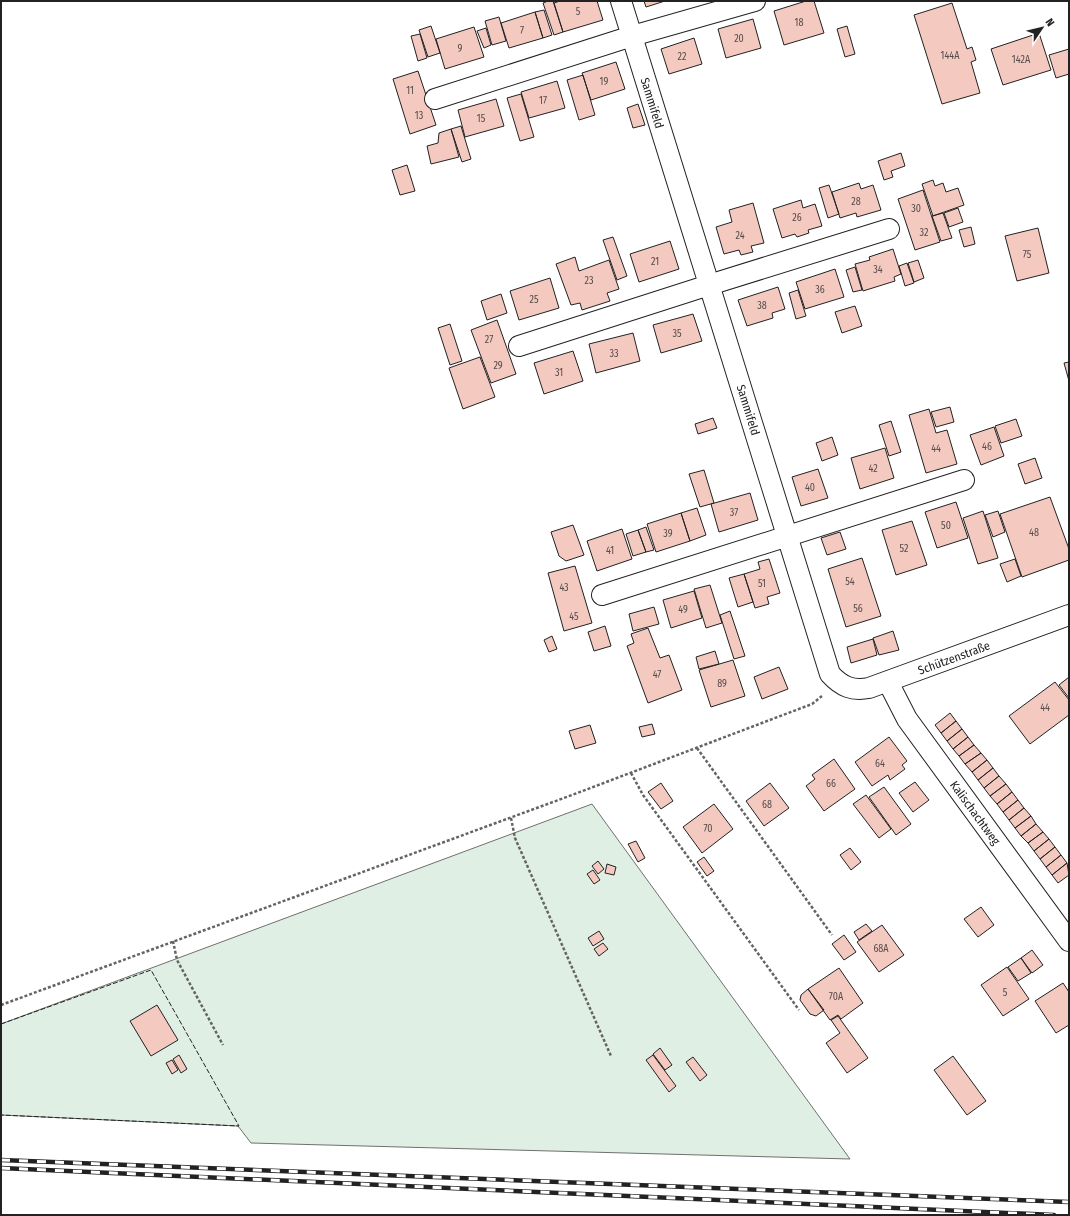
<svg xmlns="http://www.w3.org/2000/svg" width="1070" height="1216" font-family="'Fira Sans Condensed',sans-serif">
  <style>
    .green { fill: #e0efe3; stroke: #6f6f6f }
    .building { fill: #f3c9c0; stroke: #222 }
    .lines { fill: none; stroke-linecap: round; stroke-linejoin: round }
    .street-casing { stroke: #222; stroke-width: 22 }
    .path { stroke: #646464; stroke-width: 2.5; stroke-dasharray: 3 2; stroke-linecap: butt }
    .street { stroke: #fff; stroke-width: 20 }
    .rail-casing { stroke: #222; stroke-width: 4.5 }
    .rail { stroke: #fff; stroke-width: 3; stroke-dasharray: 9; stroke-linecap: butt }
    .fence { stroke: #222; stroke-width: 1; stroke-dasharray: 5 2; stroke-linecap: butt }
    .labels { text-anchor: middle; stroke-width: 3; stroke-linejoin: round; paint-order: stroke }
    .number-label { font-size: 10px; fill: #564c4a }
    .street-label { font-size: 12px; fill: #222; stroke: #fff }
  </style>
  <rect width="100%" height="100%" fill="#fff"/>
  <path class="green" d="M592 804 850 1159 251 1143 238 1126 1 1115V1024Z"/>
  <path class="building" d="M548 1H553L563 32 554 35 543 3Z
    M560 1H597L603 20 563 32 554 3Z
    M644 1H665L646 7Z
    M806 1H814L824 33 784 45 774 11Z
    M952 3 967 49 972 47 976 60 971 62 980 93 942 104 914 15Z
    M544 10 552 35 543 38 535 12Z
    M535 12 543 38 509 48 501 23Z
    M499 17 506 41 492 45 485 21Z
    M753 19 761 48 726 58 718 29Z
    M431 26 440 53 428 57 419 30Z
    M847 26 855 54 845 57 837 29Z
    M474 27 484 57 445 69 436 39Z
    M486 28 491 45 484 48 477 31Z
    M1039 33 1051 70 1003 85 991 49Z
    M420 34 427 58 418 61 411 36Z
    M694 38 702 64 669 74 661 49Z
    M1069 49V74L1056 78 1049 55Z
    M616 62 625 89 591 100 582 73Z
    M418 71 436 125 410 134 393 79Z
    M583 75 595 115 579 120 567 80Z
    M557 81 565 108 529 118 521 92Z
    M521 94 534 137 520 141 507 98Z
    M496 99 504 126 465 137 458 110Z
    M638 104 645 125 633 128 627 108Z
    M461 126 471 159 462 162 451 129Z
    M451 129 459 157 431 164 427 146 438 143 439 133Z
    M901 153 905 166 891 171 893 177 884 180 878 161Z
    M407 165 415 191 400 195 392 170Z
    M933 180 935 186 943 183 946 192 958 188 964 205 933 216 922 184Z
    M859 183 861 189 873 185 881 210 857 217 856 213 840 218 832 192Z
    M829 185 839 214 828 218 819 188Z
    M923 190 940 242 915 250 898 199Z
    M801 200 803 208 815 204 822 226 808 230 809 233 797 237 795 234 782 238 773 209Z
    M753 203 764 243 751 246 753 252 741 255 739 250 724 254 716 227 732 222 729 210Z
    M958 208 963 222 949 227 944 213Z
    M943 213 952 238 941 241 932 216Z
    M971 227 975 244 964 247 959 230Z
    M1038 228 1049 273 1017 281 1005 236Z
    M613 237 627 276 617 280 603 240Z
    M670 241 679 269 639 282 630 254Z
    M893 249 901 274 894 277 895 281 863 291 855 264 870 260 869 257Z
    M575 257 579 271 609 260 619 289 607 293 610 301 582 310 580 303 571 305 556 264Z
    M918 260 924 278 914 282 908 263Z
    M907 263 914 283 905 286 899 266Z
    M855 267 862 290 853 292 846 270Z
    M835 269 844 297 805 309 796 282Z
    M550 278 559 308 519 320 510 291Z
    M778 287 785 309 772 313 773 318 747 326 738 300Z
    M798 290 806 316 796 319 789 293Z
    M501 294 507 313 487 320 481 301Z
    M855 306 862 326 842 333 835 312Z
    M693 314 702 341 661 353 653 325Z
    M497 320 516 374 491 383 471 330Z
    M450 324 462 361 450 365 438 328Z
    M633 333 640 361 596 373 589 344Z
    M573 351 583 381 544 394 534 363Z
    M480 357 495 397 463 409 449 368Z
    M1069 362V381L1064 363Z
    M950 407 954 422 936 427 931 412Z
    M929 409 936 433 947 430 957 464 926 473 909 415Z
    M713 418 717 428 698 434 695 424Z
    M1016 419 1022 436 1001 443 995 426Z
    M891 421 901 452 889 456 879 425Z
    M994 427 1004 456 981 465 970 435Z
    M832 437 838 455 822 461 816 443Z
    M885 448 894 478 860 489 851 458Z
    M1035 458 1042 478 1025 484 1018 464Z
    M818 469 828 498 801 506 792 477Z
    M704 470 714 503 700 507 689 474Z
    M750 493 758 520 719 532 711 504Z
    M1050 497 1069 549V560L1022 577 1000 514Z
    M956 502 968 538 937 548 925 512Z
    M697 508 706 535 690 541 681 513Z
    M983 511 998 558 978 564 963 518Z
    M998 511 1005 532 993 537 985 515Z
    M681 513 690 541 656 552 647 524Z
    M912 521 927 565 896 575 882 530Z
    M573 525 584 555 566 561 559 556 551 532Z
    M646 527 654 550 646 552 638 530Z
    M622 529 632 559 597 571 587 541Z
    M638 530 646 552 633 556 626 534Z
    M840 532 846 549 827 555 821 538Z
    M862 558 881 616 846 627 828 569Z
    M769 559 780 593 767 597 769 604 755 608 744 574 760 569 758 562Z
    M1015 559 1021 576 1007 582 1000 564Z
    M575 566 592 623 564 631 548 573Z
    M744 574 753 602 738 607 729 578Z
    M710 585 722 623 706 628 694 589Z
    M694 591 702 618 671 628 663 600Z
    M654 607 659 624 633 631 629 614Z
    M730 611 745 656 734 659 720 615Z
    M605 626 611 646 594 651 588 632Z
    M648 628 660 658 669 655 682 690 648 703 627 646 634 643 631 634Z
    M893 631 899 650 879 655 873 638Z
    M552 636 557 649 549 652 544 640Z
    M873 639 877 655 851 663 847 647Z
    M715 651 719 664 699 669 696 657Z
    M733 660 745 696 711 707 699 670Z
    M779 667 788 689 762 699 754 677Z
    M1069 677V698L1059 685Z
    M1055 682 1069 700V715L1030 744 1009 716Z
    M950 713 956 721 941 733 935 725Z
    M956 721 962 729 947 741 941 733Z
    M652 724 655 734 642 737 639 727Z
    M590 725 596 743 575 749 569 731Z
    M962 729 968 737 953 749 947 741Z
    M889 737 907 761 902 765 905 769 890 780 888 775 872 786 855 762Z
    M968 737 974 745 959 756 953 749Z
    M974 745 981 753 965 764 959 756Z
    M981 753 987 760 972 772 965 764Z
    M834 759 855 789 824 811 806 786 815 779 812 775Z
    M987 760 993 768 978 780 972 772Z
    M993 768 999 776 984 788 978 780Z
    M999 776 1006 784 990 796 984 788Z
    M915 782 929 800 913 812 899 793Z
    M661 783 673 801 661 809 648 792Z
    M770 783 789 808 764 826 746 801Z
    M1006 784 1012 792 997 804 990 796Z
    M884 787 911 824 896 835 869 797Z
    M1012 792 1018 800 1003 812 997 804Z
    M866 795 891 829 879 838 853 804Z
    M1018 800 1024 808 1009 820 1003 812Z
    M714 804 733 829 702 853 683 827Z
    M1024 808 1031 816 1015 828 1009 820Z
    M1031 816 1036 824 1021 836 1015 828Z
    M1036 824 1043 832 1028 843 1021 836Z
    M1043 832 1049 839 1034 851 1028 843Z
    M1049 839 1055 847 1040 859 1034 851Z
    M636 841 645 858 638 862 628 844Z
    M1055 847 1061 855 1046 867 1040 859Z
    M850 848 861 862 851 870 840 855Z
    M1061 855 1067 863 1052 875 1046 867Z
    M704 857 714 871 707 876 697 862Z
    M598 861 604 869 598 874 592 866Z
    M1067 863 1069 875 1058 883 1052 875Z
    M607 864 616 867 614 875 605 873Z
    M593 870 600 880 594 884 587 874Z
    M981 907 994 925 978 937 964 919Z
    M866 924 872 931 859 940 854 932Z
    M882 925 904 955 879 972 857 942Z
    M599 931 604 939 593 946 588 938Z
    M844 935 856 952 844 960 832 944Z
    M603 943 608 949 599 956 594 949Z
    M1032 950 1043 965 1032 973 1021 958Z
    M1021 958 1031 973 1018 981 1008 967Z
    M1007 967 1029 999 1003 1016 981 985Z
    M839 968 863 1003 841 1019 838 1015 830 1020 808 989Z
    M1063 983 1069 992V1025L1056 1033 1035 1001Z
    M808 989 824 1010 816 1016 810 1014 800 1000 801 995Z
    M157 1005 178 1040 151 1056 130 1021Z
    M838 1016 868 1058 847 1073 826 1043 840 1033 831 1020Z
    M660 1048 672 1065 665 1070 653 1054Z
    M179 1055 187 1069 181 1073 173 1059Z
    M653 1055 676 1086 669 1092 646 1060Z
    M953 1056 986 1101 967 1115 934 1070Z
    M693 1057 707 1075 700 1081 686 1062Z
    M172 1060 178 1070 172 1074 166 1063Z"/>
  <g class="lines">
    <defs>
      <path id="street" d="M621 1 830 674C842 687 852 691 869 688L1069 615
        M435 99 632 36 755 1
        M519 346 709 285 889 229
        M602 595 964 480
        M888 682 907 719 1069 941"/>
    </defs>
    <use href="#street" class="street-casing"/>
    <path class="path" d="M697 748 832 935
      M631 773 643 795 799 1010
      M511 818 515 838 611 1056
      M173 941 177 960 223 1045
      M1 1005 572 795 812 704 822 696"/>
    <use href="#street" class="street"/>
    <defs>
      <path id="rail" d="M1 1160 1069 1202
        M1 1168 1054 1215"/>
    </defs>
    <use href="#rail" class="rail-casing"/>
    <use href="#rail" class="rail"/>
    <path class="fence" d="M1 1024 151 970 239 1126 1 1115"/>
  </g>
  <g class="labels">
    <g class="number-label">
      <text x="578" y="15">5</text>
      <text x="799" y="26">18</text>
      <text x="522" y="34">7</text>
      <text x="739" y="42">20</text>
      <text x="460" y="52">9</text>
      <text x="950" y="59">144A</text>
      <text x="682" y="60">22</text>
      <text x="1021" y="63">142A</text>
      <text x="604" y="85">19</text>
      <text x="410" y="94">11</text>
      <text x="543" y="104">17</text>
      <text x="419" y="119">13</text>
      <text x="481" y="122">15</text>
      <text x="856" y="205">28</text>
      <text x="916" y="212">30</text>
      <text x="797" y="221">26</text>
      <text x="924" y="236">32</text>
      <text x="740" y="239">24</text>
      <text x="1027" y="258">75</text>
      <text x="655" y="265">21</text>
      <text x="878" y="273">34</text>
      <text x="589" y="284">23</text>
      <text x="820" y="293">36</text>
      <text x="534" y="303">25</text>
      <text x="762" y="309">38</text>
      <text x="677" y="337">35</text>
      <text x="489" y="343">27</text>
      <text x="614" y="357">33</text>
      <text x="498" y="369">29</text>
      <text x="559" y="376">31</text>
      <text x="987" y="450">46</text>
      <text x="936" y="452">44</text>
      <text x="873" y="472">42</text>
      <text x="810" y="491">40</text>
      <text x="734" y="516">37</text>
      <text x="946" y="529">50</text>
      <text x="1034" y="536">48</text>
      <text x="668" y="537">39</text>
      <text x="904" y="552">52</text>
      <text x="610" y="554">41</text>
      <text x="850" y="585">54</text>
      <text x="762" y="587">51</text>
      <text x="564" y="591">43</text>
      <text x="858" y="612">56</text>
      <text x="683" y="613">49</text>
      <text x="574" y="620">45</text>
      <text x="657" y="678">47</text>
      <text x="722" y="687">89</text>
      <text x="1045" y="711">44</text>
      <text x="880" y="767">64</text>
      <text x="831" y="787">66</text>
      <text x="767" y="808">68</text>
      <text x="708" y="832">70</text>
      <text x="881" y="952">68A</text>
      <text x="1005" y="996">5</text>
      <text x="836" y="1000">70A</text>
    </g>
    <g class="street-label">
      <text transform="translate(652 103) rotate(73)" y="4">Sammifeld</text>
      <text transform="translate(748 410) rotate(73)" y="4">Sammifeld</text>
      <text transform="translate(954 658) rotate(-20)" y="4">Schützenstraße</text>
      <text transform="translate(975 813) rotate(54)" y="4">Kalischachtweg</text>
    </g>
  </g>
  <rect width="1070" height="1216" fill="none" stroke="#222222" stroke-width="4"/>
  <g transform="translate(1042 28) rotate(55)" stroke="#ffffff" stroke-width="3" paint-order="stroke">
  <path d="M0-3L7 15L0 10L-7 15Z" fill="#222222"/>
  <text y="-6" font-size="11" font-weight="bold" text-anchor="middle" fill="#222222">N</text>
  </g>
</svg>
